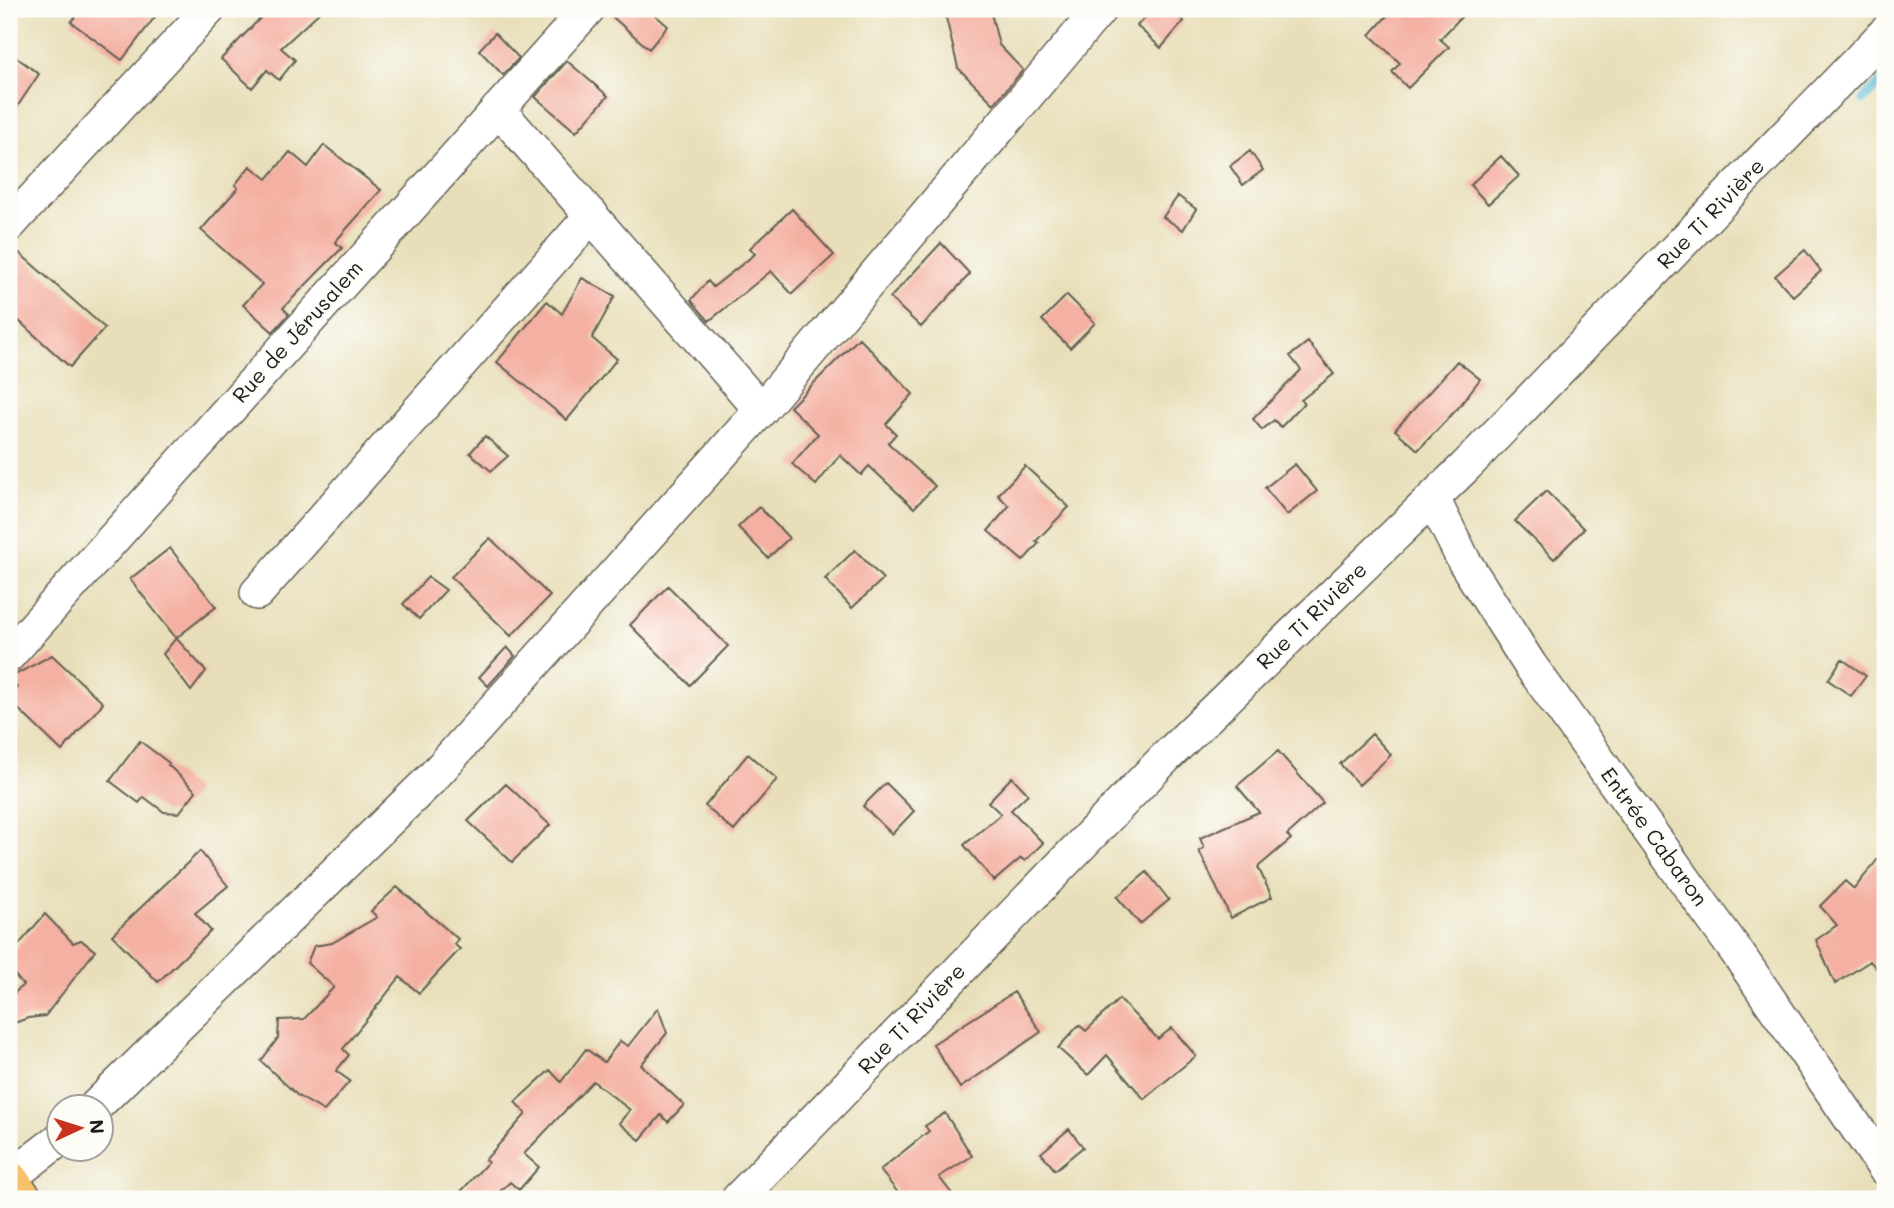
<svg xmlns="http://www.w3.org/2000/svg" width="1894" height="1208" font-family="Mali,sans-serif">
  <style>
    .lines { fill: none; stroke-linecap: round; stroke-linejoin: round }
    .stream { stroke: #5abbd8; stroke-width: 9 }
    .building { fill: #f4b0a2 }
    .street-casing { stroke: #636053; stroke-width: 36 }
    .primary-casing { stroke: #636053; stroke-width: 41 }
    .street { stroke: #fff; stroke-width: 33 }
    .primary { stroke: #f7c06c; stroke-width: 38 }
    .labels { text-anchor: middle; stroke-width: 5; stroke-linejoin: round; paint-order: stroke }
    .street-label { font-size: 21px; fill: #1c1c1c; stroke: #fdfcf7 }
  </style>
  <rect width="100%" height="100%" fill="#fdfcf7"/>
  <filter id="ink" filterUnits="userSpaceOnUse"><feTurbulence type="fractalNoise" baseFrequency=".0143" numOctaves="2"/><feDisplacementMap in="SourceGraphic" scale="14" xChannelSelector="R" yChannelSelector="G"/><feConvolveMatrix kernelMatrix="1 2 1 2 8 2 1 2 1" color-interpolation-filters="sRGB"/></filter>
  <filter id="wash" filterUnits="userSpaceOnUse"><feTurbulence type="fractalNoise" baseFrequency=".00686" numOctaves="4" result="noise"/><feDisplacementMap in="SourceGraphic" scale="28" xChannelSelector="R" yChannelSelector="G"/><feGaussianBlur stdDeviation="1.57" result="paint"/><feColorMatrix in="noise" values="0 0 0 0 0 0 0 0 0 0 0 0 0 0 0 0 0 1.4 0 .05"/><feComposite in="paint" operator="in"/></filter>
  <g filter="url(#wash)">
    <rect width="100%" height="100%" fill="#e8dfba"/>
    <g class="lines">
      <path class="stream" d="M1863 100 1885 78"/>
    </g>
    <g id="blocks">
      <path class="building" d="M81 9H161L122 60 71 22Z
        M269 9H323L281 48 295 60 279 80 267 70 252 88 221 59Z
        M607 9H648L668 26 649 49 607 12Z
        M944 9H990L999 45 1023 70 994 104 958 68Z
        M1152 9H1170L1184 21 1161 48 1137 26Z
        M1393 9H1469L1440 39 1449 47 1408 88 1392 72 1400 63 1370 35Z
        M495 33 519 58 503 75 479 50Z
        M9 52 39 74 9 119Z
        M567 61 608 96 576 132 535 97Z
        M324 145 381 190 335 242 342 248 283 308 289 314 273 332 243 305 262 284 201 230 238 188 235 185 250 166 267 179 290 152 308 167Z
        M1250 151 1263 170 1243 185 1230 166Z
        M1501 156 1519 176 1488 204 1470 185Z
        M1178 196 1196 209 1183 230 1163 217Z
        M792 209 834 255 792 294 771 271 709 321 691 300 708 281 713 287 755 254 750 248Z
        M941 243 970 274 921 327 890 298Z
        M9 244 105 328 70 367 9 312Z
        M1805 250 1821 271 1793 296 1775 276Z
        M582 278 615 296 592 338 617 359 567 420 497 362 547 301 562 314Z
        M1067 295 1095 323 1070 348 1042 320Z
        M859 338 913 394 886 424 896 434 888 443 935 486 914 508 869 466 861 475 840 455 816 485 792 464 818 434 790 407Z
        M1308 342 1334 374 1301 400 1304 403 1281 427 1274 420 1262 430 1253 419 1301 370 1290 356Z
        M1457 361 1480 379 1458 408 1418 450 1395 430Z
        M485 436 508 456 491 471 470 453Z
        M1295 464 1317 491 1287 515 1265 488Z
        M1025 466 1069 507 1036 541 1039 543 1023 561 988 531 1009 506 998 495Z
        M1546 491 1584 529 1554 559 1515 521Z
        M759 507 789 538 768 558 738 527Z
        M490 538 550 596 511 636 451 577Z
        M170 548 216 607 176 638 130 579Z
        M855 550 883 579 852 608 825 579Z
        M428 577 446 590 419 619 403 604Z
        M668 586 728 646 690 685 630 625Z
        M176 638 206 671 191 691 163 654Z
        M507 647 515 656 488 686 479 677Z
        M52 655 103 703 62 751 9 700 17 687 9 678Z
        M1842 659 1866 676 1851 696 1828 680Z
        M1372 734 1391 755 1359 785 1340 764Z
        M140 741 169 763 168 765 196 791 179 813 164 812 144 797 139 803 110 781Z
        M1278 751 1323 803 1287 835 1291 839 1258 867 1272 897 1231 918 1199 851 1204 848 1200 838 1259 812 1237 786Z
        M748 754 777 779 734 831 705 806Z
        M1012 777 1028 794 1011 810 1043 843 1025 861 1021 858 994 881 964 845 1001 814 988 802Z
        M886 783 914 811 892 834 863 806Z
        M506 784 550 825 512 862 468 821Z
        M1885 850V978L1870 961 1835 984 1816 940 1837 925 1820 906 1845 881 1854 889Z
        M200 851 228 886 195 913 211 931 158 982 112 935Z
        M1147 872 1169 900 1140 924 1117 897Z
        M397 887 458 939 454 944 460 949 419 993 400 977 343 1049 349 1055 336 1071 350 1081 324 1111 298 1096 261 1061 278 1038 279 1020 304 1019 334 987 307 963 314 946 332 943 377 917 371 911Z
        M45 914 73 943 81 940 95 951 45 1016 28 1018 9 1025V998L23 985 9 968V956Z
        M1014 992 1041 1032 960 1088 933 1044Z
        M1119 999 1158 1039 1172 1028 1196 1056 1144 1099 1107 1055 1088 1075 1058 1048 1079 1025 1086 1031Z
        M658 1008 667 1033 641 1065 684 1105 668 1122 661 1115 640 1140 619 1123 630 1110 593 1081 524 1154 539 1167 519 1190 510 1182 492 1199H454L488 1162 485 1160 526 1114 515 1102 550 1070 561 1082 586 1049 604 1062 620 1041 628 1046Z
        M945 1113 972 1156 939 1177 956 1199H903L880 1170 929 1131 925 1126Z
        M1069 1129 1083 1147 1055 1170 1041 1153Z"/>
    </g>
  </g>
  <g filter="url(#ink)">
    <use href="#blocks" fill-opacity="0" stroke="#636053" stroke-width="2"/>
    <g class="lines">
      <defs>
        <path id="street" d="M498 109 761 410
          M9 225 209 9
          M1433 499 1464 561 1530 665 1736 951 1885 1169
          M257 593 592 215
          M9 655 588 9
          M96 1106 432 778 761 410 1100 9
          M9 1178 60 1139
          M738 1199 1166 757 1465 467 1885 33"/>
        <path id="primary" d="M9 1180 23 1199"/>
      </defs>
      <use href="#street" class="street-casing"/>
      <use href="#primary" class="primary-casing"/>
      <use href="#street" class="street"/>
      <use href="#primary" class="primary"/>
    </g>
  </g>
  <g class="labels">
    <g class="street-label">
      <text transform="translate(1711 214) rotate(-46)" y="7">Rue Ti Rivière</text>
      <text transform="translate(298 332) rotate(-48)" y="7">Rue de Jérusalem</text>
      <text transform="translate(1312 616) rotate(-44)" y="7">Rue Ti Rivière</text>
      <text transform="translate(1654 837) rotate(54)" y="7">Entrée Cabaron</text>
      <text transform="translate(912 1019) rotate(-46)" y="7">Rue Ti Rivière</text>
    </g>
  </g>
  <rect width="1894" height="1208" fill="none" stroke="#fdfcf7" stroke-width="35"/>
  <g transform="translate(80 1128) rotate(86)"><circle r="33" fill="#fdfcf7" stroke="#a3a29f" stroke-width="2"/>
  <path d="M0-5L12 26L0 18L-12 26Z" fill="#c8321e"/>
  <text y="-10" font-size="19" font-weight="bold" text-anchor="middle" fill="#1c1c1c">N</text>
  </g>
</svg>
